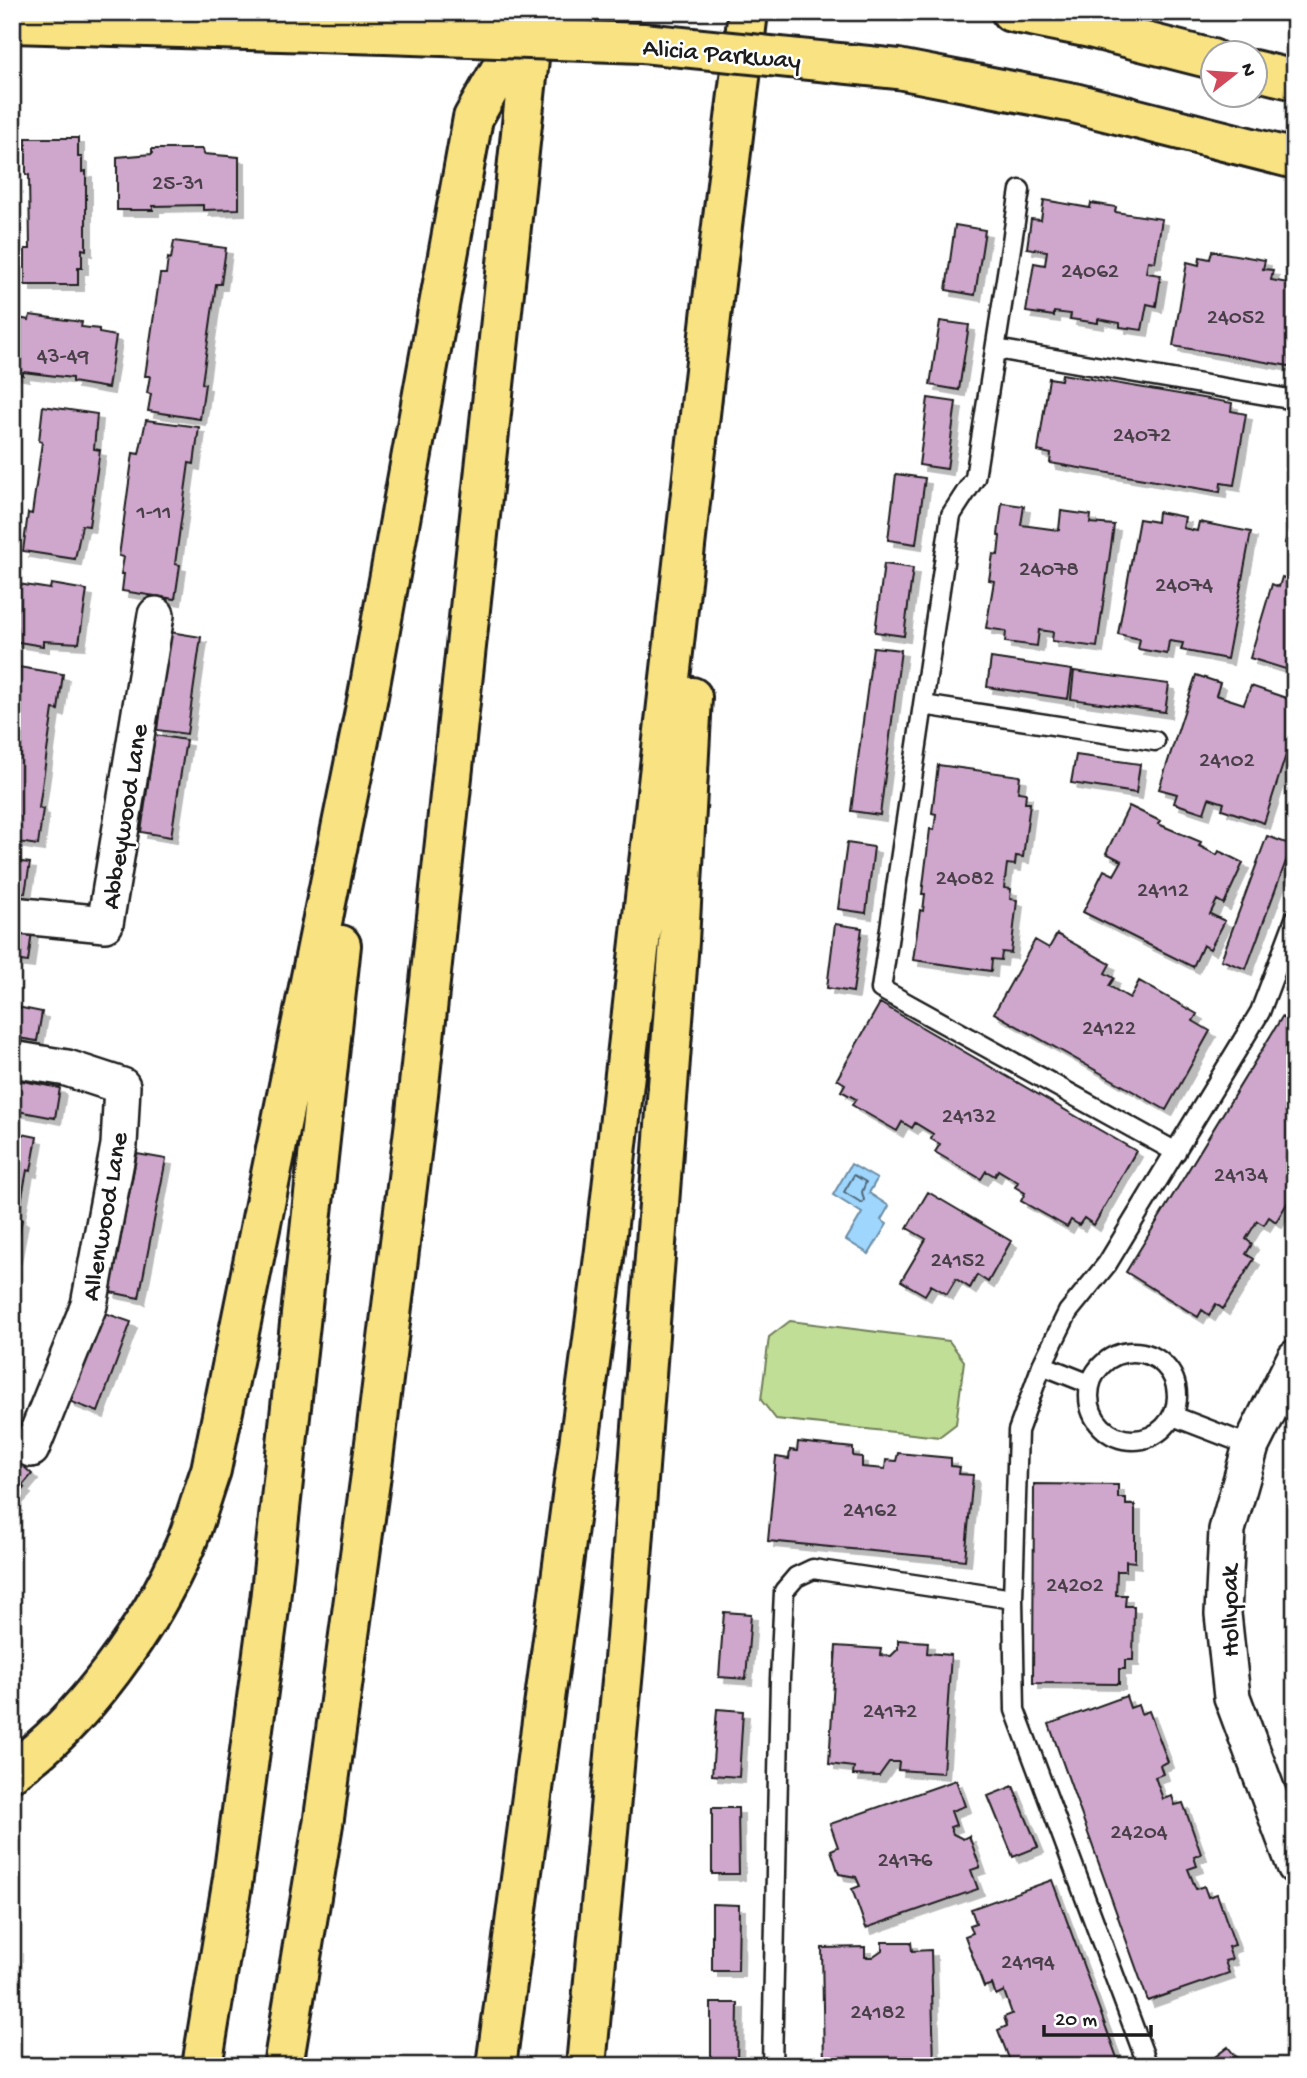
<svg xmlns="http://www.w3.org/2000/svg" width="1307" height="2078" font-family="'Gochi Hand',sans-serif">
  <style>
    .green { fill: #c1de96; stroke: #6e7d59; stroke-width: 2 }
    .water { fill: #9ed6fe; stroke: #6a8ca4; stroke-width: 2 }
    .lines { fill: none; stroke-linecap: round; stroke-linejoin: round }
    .shore { stroke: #506676; stroke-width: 2 }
    .building { fill: #cfa7cd; stroke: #1c1c1c; stroke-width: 2; filter: url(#shadow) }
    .service-casing { stroke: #1c1c1c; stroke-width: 23 }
    .minor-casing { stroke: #1c1c1c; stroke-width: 40 }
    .primary-casing { stroke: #1c1c1c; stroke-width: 44 }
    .motorway-casing { stroke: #1c1c1c; stroke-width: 44 }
    .service { stroke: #fff; stroke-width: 18 }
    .minor { stroke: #fff; stroke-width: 35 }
    .primary { stroke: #f8e281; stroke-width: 38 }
    .motorway { stroke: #f8e281; stroke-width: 38 }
    .primary-bridge-casing { stroke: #1c1c1c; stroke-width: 44; stroke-linecap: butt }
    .primary-bridge { stroke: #f8e281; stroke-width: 38 }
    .labels { text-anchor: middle; stroke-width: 5; stroke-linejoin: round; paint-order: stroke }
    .number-label { font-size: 23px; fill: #493f48 }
    .street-label { font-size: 26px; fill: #1c1c1c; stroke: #fff }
  </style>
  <defs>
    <filter id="shadow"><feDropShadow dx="6" dy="6" stdDeviation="0" flood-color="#0004"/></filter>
  </defs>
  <rect width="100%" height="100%" fill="#fff"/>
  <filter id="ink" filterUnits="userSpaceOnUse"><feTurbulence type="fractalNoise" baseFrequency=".0143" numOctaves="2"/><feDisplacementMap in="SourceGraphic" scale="14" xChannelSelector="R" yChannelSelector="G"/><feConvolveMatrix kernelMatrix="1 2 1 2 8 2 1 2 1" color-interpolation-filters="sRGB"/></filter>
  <g filter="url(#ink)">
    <path class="green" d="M790 1321 949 1341 964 1361 956 1424 939 1437 776 1419 761 1400 769 1337Z"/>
    <path class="water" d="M851 1164 877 1179 869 1193 889 1206 881 1220 887 1224 869 1254 846 1240 862 1213 833 1195Z"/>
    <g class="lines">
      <path class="shore" d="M854 1175 866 1182 862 1192 864 1200 862 1203 844 1192Z"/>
    </g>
    <path class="building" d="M26 138H78V157H82V172L86 171V250L82 249V268H78V285H25V249H30L29 175H26Z
      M152 149H203L204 154 239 157V209L203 210V205L153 206V210H117V157L152 154Z
      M1044 200 1090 208 1091 203 1116 207 1115 212 1162 219 1155 262 1148 261 1146 273 1161 275 1156 306 1147 304 1142 330 1120 327V323L1098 319V323L1070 319 1071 314 1054 312V316L1026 312 1034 263 1045 265 1047 251 1027 248 1031 219 1041 220Z
      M955 225 985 230 975 295 946 290Z
      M174 241 226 248 221 284H216L202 383 205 384 200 419 148 411 151 394 147 393 150 376H145L160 274H166L168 258 171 259Z
      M1212 251 1265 260 1263 269 1273 270 1271 280 1294 284 1295 279V367L1173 346 1187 262 1199 265 1200 257 1210 259Z
      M30 315 82 322 81 327 99 329V333L116 336 108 388 72 382V378L23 372V375L12 373 13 317 29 320Z
      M940 321 969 325 959 390 930 385Z
      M1062 374 1232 403 1231 411 1246 414 1234 485 1221 483 1220 492 1050 463 1051 454 1038 451 1049 378 1061 380Z
      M928 398 956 402 947 469 919 465Z
      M43 406 97 414 94 449 100 450 89 526 82 525 75 559 23 551 28 513 32 514 42 442 39 441Z
      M146 420 199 427 194 464 189 463 175 564 180 565 175 599 122 591 124 574H121L124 557 119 556 133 453 139 454Z
      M896 474 925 478 916 544 888 540Z
      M1002 503 1024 506 1021 525 1059 530 1061 511 1091 515 1090 523 1114 525 1097 647 1052 641 1053 632 1039 630 1037 646 1005 642 1006 631 986 628 994 581 989 580 993 554 998 555 1000 536 998 535Z
      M1295 509V555L1289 554 1292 545 1285 543Z
      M1158 512 1185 517 1183 528 1197 531 1199 522 1251 532 1227 659 1181 650 1183 643 1169 641 1167 654 1138 649 1140 639 1118 634 1139 519 1157 522Z
      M884 564 913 568 904 636 875 632Z
      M1295 571V672L1250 658 1272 584 1279 587 1282 577 1292 580Z
      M12 583 50 589 51 584 87 590 79 643 43 641V646L12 641Z
      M170 632 201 637 187 734 157 730Z
      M873 647 901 650 880 815 851 811Z
      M991 658 1072 670 1068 699 987 687Z
      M12 666 63 674 58 710 53 709 39 808 43 809 38 845 12 841Z
      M1074 671 1169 684 1165 712 1071 699Z
      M1196 675 1220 683 1216 695 1244 704 1251 686 1295 701V727L1264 823 1222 809 1224 803 1209 798 1204 813 1174 803 1177 794 1159 789Z
      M155 735 186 740 171 837 141 832Z
      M1076 755 1140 764 1136 793 1071 783Z
      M938 765 1020 776 1018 792 1026 793 1025 803H1030L1023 857 1016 856 1015 865 1007 864 1004 888 1011 889 1010 899 1017 900 1011 953 1002 952 1001 960 992 959 991 971 913 960 920 910 923 911 925 894H922L930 829 934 830 936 814 932 813Z
      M1129 806 1160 821 1158 824 1201 842 1199 846 1217 855 1219 851 1243 863 1224 904 1217 900 1210 914 1225 921 1210 949 1203 945 1193 967 1083 912 1104 870 1114 875 1122 861 1106 853Z
      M1267 836 1292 845 1246 969 1221 960Z
      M847 843 874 847 866 913 838 909Z
      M12 861 30 863 25 893 12 891Z
      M835 924 862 928 853 992 827 988Z
      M12 929 32 931 28 962 12 960Z
      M1057 934 1110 964 1105 973 1114 978 1109 986 1130 998 1139 981 1197 1014 1193 1021 1210 1031 1166 1110 994 1013 1035 940 1049 948Z
      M880 1003 1136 1151 1094 1225 1084 1218 1079 1225 1071 1220 1067 1227 1021 1201 1025 1193 1015 1187 1018 1182 998 1170 995 1176 986 1171 981 1179 935 1152 940 1144 931 1139 933 1134 915 1123 912 1128 902 1122 897 1131 852 1105 856 1099 841 1091 845 1084 837 1079Z
      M12 1006 42 1012 37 1041 12 1037Z
      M1282 1017 1295 1025V1190L1276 1222 1269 1217 1264 1225 1257 1221 1246 1239 1252 1244 1246 1254 1254 1259 1223 1309 1216 1304 1209 1315 1202 1310 1198 1317 1126 1272Z
      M12 1079 60 1088 55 1118 12 1110Z
      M12 1132 37 1137 31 1171 27 1170 18 1218 22 1219 15 1257 12 1256Z
      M137 1154 166 1159 139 1298 110 1292Z
      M928 1192 1011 1241 988 1282 977 1275 970 1288 956 1279 947 1294 931 1285 925 1295 901 1281 926 1239 907 1228Z
      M102 1312 131 1322 98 1412 69 1401Z
      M798 1442 853 1448V1456L862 1457V1467L885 1469 886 1460 896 1461 898 1453 951 1458V1466L960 1467 959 1474 973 1475 965 1560 768 1541 776 1457 789 1459 790 1450 797 1451Z
      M12 1456 32 1474 22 1486 25 1488 12 1502 16 1505 12 1509Z
      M1034 1484 1118 1485V1498H1126V1505H1135V1562L1126 1561V1571H1117L1116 1595H1126L1125 1606H1134L1133 1660H1125V1669H1119V1684L1033 1683Z
      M724 1612 751 1614 746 1679 719 1677Z
      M898 1640 928 1642 927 1653 951 1655 943 1773 898 1770 899 1762H889L879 1776 853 1775 854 1767 829 1764 836 1646 881 1649 880 1655 891 1656 898 1649Z
      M1126 1696 1130 1708 1138 1705 1141 1714 1149 1711 1168 1762 1160 1765 1163 1774 1155 1777 1163 1799 1172 1796 1175 1805 1183 1803 1201 1854 1194 1857 1197 1866 1188 1869 1196 1889 1204 1886 1208 1897 1217 1894 1235 1945 1228 1947 1232 1959 1225 1961 1229 1973 1148 2001 1049 1724Z
      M717 1709 743 1711 739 1777 712 1775Z
      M956 1780 965 1806 951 1811 956 1825 950 1827 953 1834 963 1839 969 1836 980 1867 971 1870 978 1889 866 1928 852 1889 860 1886 856 1877 839 1874 831 1850 838 1847 830 1824Z
      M1013 1786 1038 1847 1013 1857 988 1796Z
      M712 1808H738L739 1874H712Z
      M1052 1880 1120 2066H1012L998 2030 1007 2026 1004 2017 1012 2014 1004 1991 996 1995 992 1984 984 1987 965 1936 973 1933 970 1925 976 1923 971 1909Z
      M712 1904 739 1905 738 1971H712Z
      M882 1942H911L912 1951 931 1950 934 2066H889V2062H881L880 2066H824L822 1948 865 1947V1957H872L882 1950Z
      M711 2003H738L737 2066H711Z
      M1228 2047 1243 2066H1203Z"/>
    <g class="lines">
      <defs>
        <path id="service" d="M1020 190 975 478 951 515 881 989 1176 1152
          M996 349 1295 400
          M923 705 1155 741
          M1089 1396a44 44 0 1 1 88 0a44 44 0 1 1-88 0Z
          M1042 1365 1090 1384
          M1173 1416 1251 1446
          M772 2066 780 1679 784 1591 796 1577 813 1569 1013 1599
          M1148 2066 1015 1710 1013 1599 1018 1431 1042 1365 1068 1312 1107 1264 1260 1012 1295 919"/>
        <path id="minor" d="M12 915 105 924 156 615
          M12 1059 67 1068 122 1086 119 1145 89 1305 31 1449
          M1295 1358 1251 1446 1227 1530 1223 1614 1232 1697 1295 1866"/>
        <path id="primary" d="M1011 12 1090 28 1212 59
          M12 23 385 34
          M898 69 1074 103 1295 159
          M1254 70 1295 80"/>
        <path id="motorway" d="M12 1771C83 1722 151 1625 185 1546 195 1522 202 1495 211 1470L368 696 473 118 527 23
          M202 2066 233 1878 270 1601 341 945
          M283 2066 324 1818 372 1467 415 1122 534 12
          M496 2066 605 1250 713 300 748 12
          M586 2066 626 1638 679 941 692 697"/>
      </defs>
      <use href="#service" class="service-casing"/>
      <use href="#minor" class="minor-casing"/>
      <use href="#primary" class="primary-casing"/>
      <use href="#motorway" class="motorway-casing"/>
      <use href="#service" class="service"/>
      <use href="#minor" class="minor"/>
      <use href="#primary" class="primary"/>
      <use href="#motorway" class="motorway"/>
      <defs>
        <path id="primary-bridge" d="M385 34 643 43 898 69"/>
      </defs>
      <use href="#primary-bridge" class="primary-bridge-casing"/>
      <use href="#primary-bridge" class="primary-bridge"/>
    </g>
  </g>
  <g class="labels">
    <g class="number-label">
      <text x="178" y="189">25-31</text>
      <text x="1090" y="277">24062</text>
      <text x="1236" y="323">24052</text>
      <text x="63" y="362">43-49</text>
      <text x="1142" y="441">24072</text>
      <text x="154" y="518">1-11</text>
      <text x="1049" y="575">24078</text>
      <text x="1184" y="591">24074</text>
      <text x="1227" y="766">24102</text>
      <text x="965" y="884">24082</text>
      <text x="1163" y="896">24112</text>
      <text x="1109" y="1034">24122</text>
      <text x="969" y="1122">24132</text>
      <text x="1241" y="1181">24134</text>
      <text x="958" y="1266">24152</text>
      <text x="870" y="1516">24162</text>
      <text x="1075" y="1591">24202</text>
      <text x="890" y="1717">24172</text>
      <text x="1139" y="1838">24204</text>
      <text x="905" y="1866">24176</text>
      <text x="1028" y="1968">24194</text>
      <text x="878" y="2018">24182</text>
    </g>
    <g class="street-label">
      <text transform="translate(722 52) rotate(5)" y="9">Alicia Parkway</text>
      <text transform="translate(123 816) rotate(-81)" y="9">Abbeywood Lane</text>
      <text transform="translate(103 1216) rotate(-80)" y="9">Allenwood Lane</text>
      <text transform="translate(1228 1611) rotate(-91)" y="9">Hollyoak</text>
    </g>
  </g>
  <rect width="1307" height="2078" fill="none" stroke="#fff" stroke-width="42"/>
  <rect x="21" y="21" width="1265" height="2036" fill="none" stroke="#1c1c1c" stroke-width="2.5" filter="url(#ink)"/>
  <g transform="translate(1234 74) rotate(73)"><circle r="33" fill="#ffffff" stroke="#a4a4a4" stroke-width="2"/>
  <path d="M0-5L12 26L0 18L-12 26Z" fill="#d1495b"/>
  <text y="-10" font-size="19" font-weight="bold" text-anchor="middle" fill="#1c1c1c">N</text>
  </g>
  <path d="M1044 2025v10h107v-10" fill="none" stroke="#1c1c1c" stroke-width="3.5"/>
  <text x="1055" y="2025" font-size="21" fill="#1c1c1c" stroke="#ffffff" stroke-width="5" paint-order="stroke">20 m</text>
</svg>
